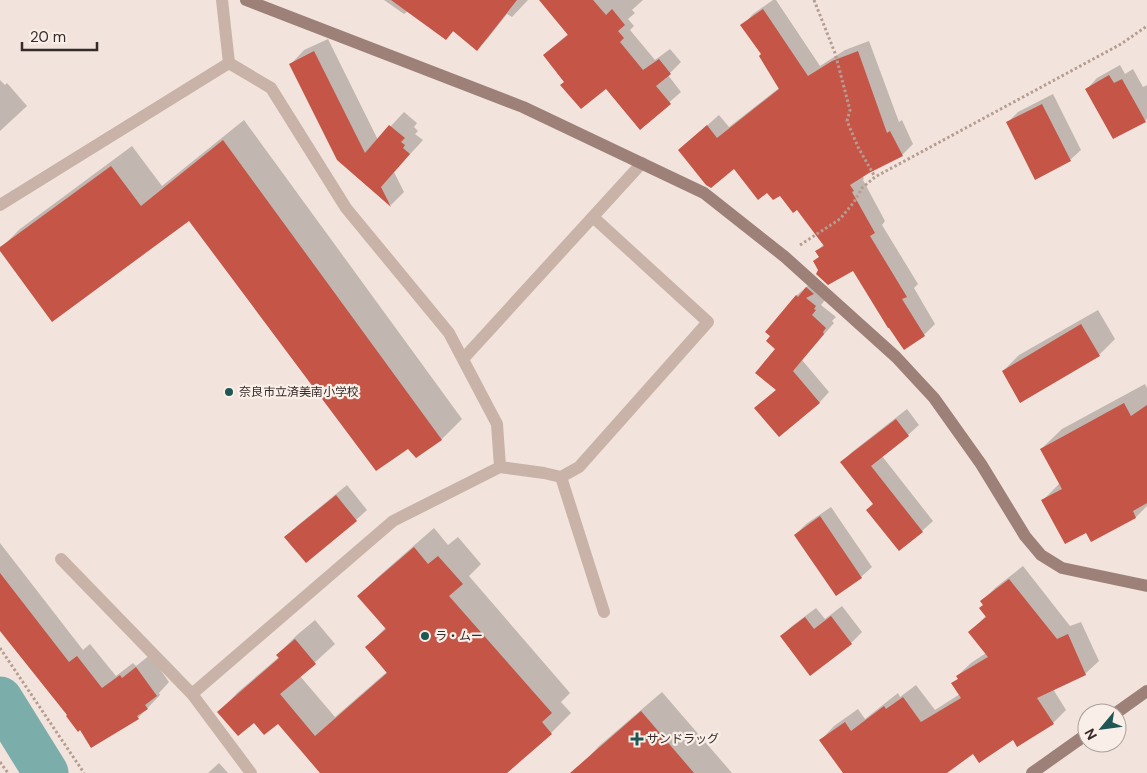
<svg xmlns="http://www.w3.org/2000/svg" width="1147" height="773" font-family="'DM Sans','Noto Sans JP',sans-serif">
  <style>
    .shadow { fill: #0003 }
    .lines { fill: none; stroke-linecap: round; stroke-linejoin: round }
    .river { stroke: #7baeaa; stroke-width: 45 }
    .building { fill: #c45547 }
    .path { stroke: #b59d92; stroke-width: 3; stroke-dasharray: 2.5 2.5; stroke-linecap: butt }
    .street { stroke: #c9b3a8; stroke-width: 12 }
    .secondary { stroke: #9d8179; stroke-width: 12 }
    .poi-dot { fill: #1e5753; stroke: #f9efe8; stroke-width: 2 }
    .labels { text-anchor: middle; stroke-width: 4.5; stroke-linejoin: round; paint-order: stroke }
    .poi-label { font-size: 12px; fill: #362b28; stroke: #f9efe8; text-anchor: start }
  </style>
  <rect width="100%" height="100%" fill="#f2e4dc"/>
  <path class="shadow" d="M384 0H528L512 17 507 14 488 38 477 49 454 31 446 39 408 11 404 14Z
    M541 0H643L632 10 635 13 628 19 634 26 630 30 655 60 670 49 681 62 668 75 681 92 640 128 606 87 565 81 544 55 568 34Z
    M773 0H776L820 66 845 50 869 41 899 122 902 120 913 144 902 155 862 176 864 178 863 180 885 221 882 225 918 284 914 288 935 324 924 335 854 269 819 271 814 261 820 256 817 251 824 244 797 209 780 194 768 191 734 168 679 150 719 115 729 127 779 88 762 54 742 26 753 14Z
    M328 39 378 140 404 112 417 123 414 127 418 131 415 134 423 140 394 172 404 192 391 205 338 159 291 64 304 50Z
    M1120 65 1125 74 1133 69 1143 87 1147 85V119L1114 138 1087 89 1097 78Z
    M0 80 5 85 7 83 27 106 0 131Z
    M1053 94 1081 150 1070 160 1007 123 1018 112Z
    M244 120 462 419 442 439 416 457 189 219 0 249 20 229 132 146 162 186Z
    M817 278 825 300 821 305 836 317 832 321 834 323 802 360 829 392 819 403 756 408 777 389V349L771 336 766 332 797 295Z
    M1098 310 1115 339 1099 355 1003 371 1019 355Z
    M1145 384 1147 388V506L1136 517 1092 541 1086 531 1043 500 1060 483 1041 449 1062 429Z
    M907 409 919 425 908 435 882 456 933 521 922 531 874 504 842 462 852 452Z
    M347 485 367 510 356 520 286 537 297 526Z
    M831 507 872 567 861 577 836 595 795 535 806 524Z
    M434 528 448 545 458 537 481 564 469 576 570 693 561 702 571 713 551 733 505 773H322L278 722 254 721 219 712 238 692 279 657 277 655 297 635 315 620 335 644 300 676 335 717 388 671 367 647 386 627 359 596 378 577Z
    M0 543 83 650 90 644 116 676 133 663 136 666 150 655 169 682 159 693 160 695 138 718 92 746 80 728 0 628Z
    M1023 566 1070 626 1081 622 1099 661 1085 674 1053 689 1066 710 1053 723 1013 739 973 752 945 773H844L821 740 834 726 858 709 865 719 898 693 900 697 916 685 935 710 960 694 953 683 959 678 957 676 971 663 986 653 970 632 986 616 985 604 982 601 995 588Z
    M842 606 862 632 851 643 810 674 781 637 792 626 816 608 825 619Z
    M662 692 732 773H585L579 767 599 746Z
    M219 763 228 773H208Z"/>
  <g class="lines">
    <path class="river" d="M0 699 46 773"/>
  </g>
  <path class="building" d="M391 0H517L477 51 453 31 446 40Z
    M539 0H593L606 15 612 9 625 25 618 31 624 38 620 42 643 70 659 59 671 74 656 86 671 104 640 130 606 89 581 109 560 85 564 82 543 55 568 35Z
    M763 9 808 76 832 61 858 51 887 133 890 131 903 156 869 173 850 185 854 191 852 192 875 233 870 236 907 297 902 299 925 336 904 350 889 328H888L853 271 828 285 816 274 818 270 813 261 819 257 815 251 824 246 797 210 793 213 780 196 773 200 767 193 758 200 734 169 711 188 706 185 678 150 707 125 717 138 779 89 759 56 761 54 740 25Z
    M314 51 365 153 389 125 405 138 401 142 405 145 403 148 410 154 381 187 391 207 337 160 289 64Z
    M1109 75 1114 83 1122 79 1146 122 1113 139 1085 89Z
    M1042 104 1071 161 1035 180 1006 122Z
    M223 140 442 440 416 458 408 449 376 471 189 221 52 322 0 251V247L111 166 141 206Z
    M806 287 814 294 806 298 816 306 814 309 816 310 812 315 826 328 823 332 824 334 793 371 820 403 779 437 754 408 776 390 755 373 775 349 766 341 770 336 765 332 796 295 798 297Z
    M1081 324 1100 356 1020 403 1002 371Z
    M1124 403 1131 416 1147 405V503L1133 511 1136 518 1091 542 1086 533 1065 544 1041 500 1062 489 1040 449Z
    M896 419 909 436 871 466 923 532 899 551 866 510 873 504 840 462Z
    M336 495 357 521 306 563 284 537Z
    M820 516 862 578 836 596 794 535Z
    M414 547 428 564 438 556 463 584 449 596 552 713 542 722 552 734 507 773H320L278 724 264 735 254 723 238 736 217 712 279 658 276 655 295 639 316 664 280 694 315 736 387 673 365 647 386 629 357 596Z
    M0 573 69 662 77 656 102 688 120 675 122 678 136 667 157 696 145 705 148 709 137 716 139 719 91 748 80 730 78 732 66 716 67 715 0 631Z
    M1009 579 1057 639 1068 634 1086 675 1037 698 1054 724 1017 747 1013 740 979 763 973 754 947 773H843L819 740 845 722 851 731 884 706 886 709 903 697 921 722 961 698 951 683 958 679 956 676 988 657 968 632 986 617 979 608 983 605 980 601Z
    M831 616 852 644 810 676 780 636 805 617 814 629Z
    M641 711 694 773H570Z"/>
  <g class="lines">
    <path class="path" d="M814 0 835 53 850 110 847 121 858 147 875 177
      M800 245 840 219 854 202 862 188 875 177 1121 44 1147 26
      M0 648 84 773
      M0 762 8 773"/>
    <path class="street" d="M0 205 229 63 222 0
      M463 359 642 163
      M500 467 544 473 561 477 579 467 708 322 593 217
      M561 477 604 612
      M61 559 192 694 251 773
      M192 694 393 521 500 467 497 424 449 333 346 208 271 88 229 63"/>
    <path class="secondary" d="M246 0 523 107 704 193 785 257 896 357 934 398 981 464 1025 536 1041 555 1062 568 1147 586
      M1116 713 1147 691
      M1032 773 1087 734"/>
  </g>
  <g class="poi-dot">
    <circle cx="229" cy="392" r="5"/>
    <circle cx="425" cy="636" r="5"/>
    <path d="M634.5 731.5h5v5h5v5h-5v5h-5v-5h-5v-5h5z"/>
  </g>
  <g class="labels">
    <g class="poi-label">
      <text x="239" y="396">奈良市立済美南小学校</text>
      <text x="435" y="640">ラ・ムー</text>
      <text x="647" y="743">サンドラッグ</text>
    </g>
  </g>
  <g transform="translate(1102 728) rotate(241)"><circle r="24" fill="#f9efe8" stroke="#aba19b"/>
  <path d="M0-4L9 19L0 12L-9 19Z" fill="#1e5753"/>
  <text y="-8" font-size="14" font-weight="bold" text-anchor="middle" fill="#362b28">N</text>
  </g>
  <path d="M22 42v8h75v-8" fill="none" stroke="#362b28" stroke-width="2.5"/>
  <text x="30" y="42" font-size="15" fill="#362b28" stroke="#f9efe8" stroke-width="4" paint-order="stroke">20 m</text>
</svg>
